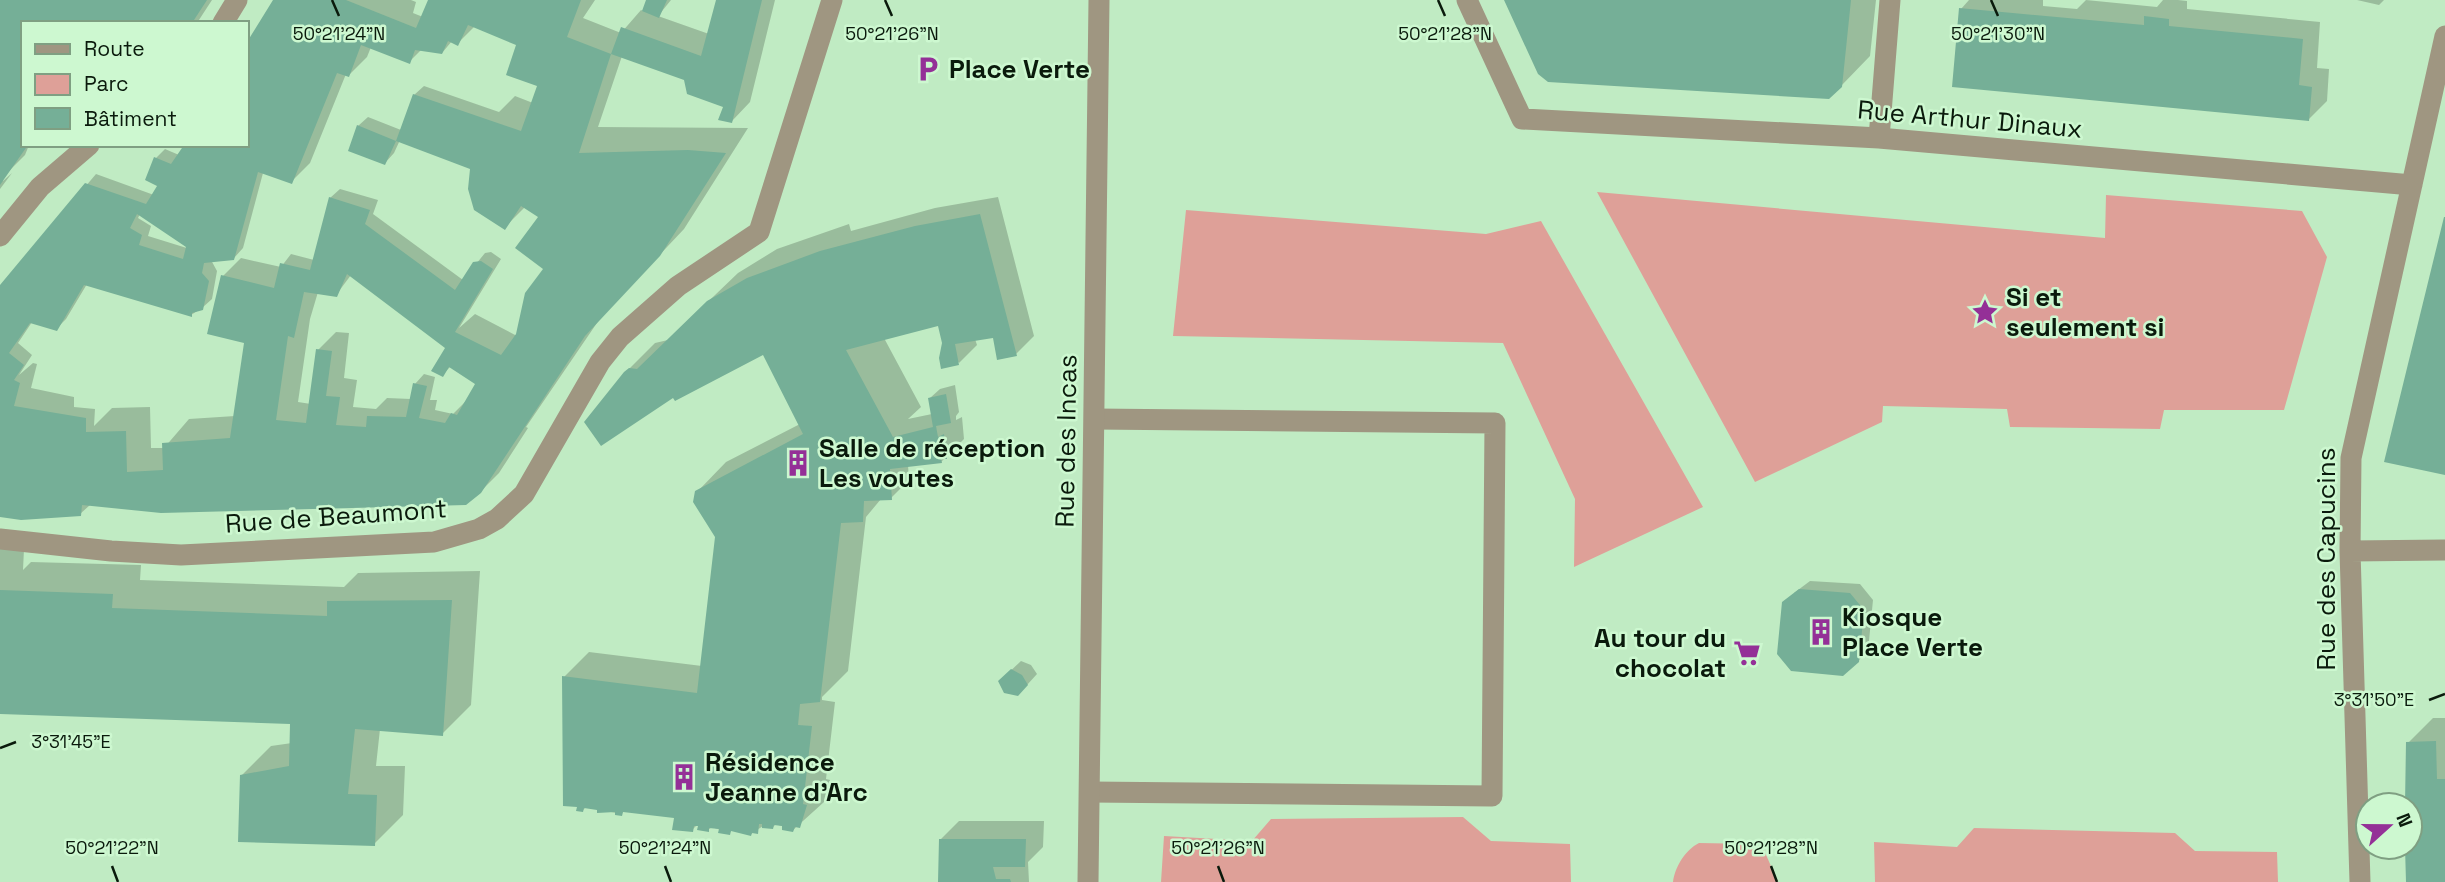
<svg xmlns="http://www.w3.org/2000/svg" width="2445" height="882" font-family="'Space Grotesk',sans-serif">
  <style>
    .green { fill: #dea098 }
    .shadow { fill: #0003; fill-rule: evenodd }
    .building { fill: #75af97; fill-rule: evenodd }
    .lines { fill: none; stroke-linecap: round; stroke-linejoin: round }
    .lane { stroke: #9f9681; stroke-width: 21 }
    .street { stroke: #9f9681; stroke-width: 21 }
    .ticks { fill: none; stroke: #0a1a0c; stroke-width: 2.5 }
    .labels { text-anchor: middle; stroke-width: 5; stroke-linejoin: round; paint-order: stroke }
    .poi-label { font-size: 26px; font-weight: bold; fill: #0a1a0c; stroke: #cdf8d0; text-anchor: start }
    .street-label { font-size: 26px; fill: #0a1a0c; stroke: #cdf8d0 }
    .ticks-label { font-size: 18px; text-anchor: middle; fill: #0a1a0c; stroke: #cdf8d0; stroke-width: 5; stroke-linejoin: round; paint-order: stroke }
  </style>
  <rect width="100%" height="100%" fill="#c0ebc3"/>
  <path class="green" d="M1597 192 2105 238 2106 195 2302 211 2327 257 2284 410H2164L2160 429 2010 427 2007 409 1883 406 1882 422 1755 482Z
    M1186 210 1486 234 1541 221 1703 507 1574 567 1575 499 1503 343 1173 336Z
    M1463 817 1491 841 1570 844 1571 882H1161L1164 836 1252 841 1271 819Z
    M1974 828 2175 833 2195 851 2277 852 2278 882H1875L1874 842 1957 847Z
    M1699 843 1755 844 1763 848 1778 882H1673C1675 867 1685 850 1699 843Z"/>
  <path class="shadow" d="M0 0H212L197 23H23V145H29L25 155 1 179 3 181 12 173 0 189Z
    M275 0H411L416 2 413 13 423 17 430 0H595L583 18 621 33 641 10 643 11 648 0H671L658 16 709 34 717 0H775L750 102 732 121 725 105 685 79 622 56 598 127 748 128 684 229 601 317 526 427 528 428 499 473 480 492 90 505 80 514 0 515V287L96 174 154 195 160 185 156 158 165 149 179 155 247 145V46ZM475 26 518 44 539 85 533 103 515 96 499 112 424 86 414 95 401 130 368 117 358 126 385 163 394 153 400 140 472 167 504 228 525 207 540 217 545 269 517 336 475 314 459 328 501 259 491 252 485 253 463 280 373 214 378 200 340 189 330 198 314 260 291 254 281 267 241 258 223 276 246 342 235 416 189 419 164 448H151L150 407 112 408 94 426 95 409 74 407V397L31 388 37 364 33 363 19 375 32 355 18 343 32 322 56 329 66 319 87 284 191 315 202 308 212 299 217 271 211 260 234 258 243 248 263 173 291 182 310 163 346 74 349 75 367 57 371 47 409 62 422 49 442 53 452 41 457 44ZM140 214 190 249 148 236 151 226 138 218ZM351 275 447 348 442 375 451 366 477 383 470 397 453 414 435 410 437 400H430L435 377 424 374 415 384 411 399 387 398 376 409 353 407 357 380 344 378 349 333 336 332 318 350 311 404 298 402 310 319 318 292 336 295Z
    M1506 0H1876L1870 56 1841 86Z
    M1969 0H2043V6L2077 9 2086 0 2157 7 2163 0H2178L2187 1V9L2320 22 2317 68 2329 69 2327 101 2309 119 1961 9Z
    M2357 0H2384L2379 5Z
    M998 197 1034 336 1016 354 994 336 975 339 977 345 959 363 944 343 940 324 884 338 921 407 908 419 932 414 930 398 940 389 955 385 959 412 956 416V420L962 417 964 439 941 462 908 465 909 480 891 498 881 499 866 517 848 671 822 697V700L835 702 826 779 830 780 824 802 793 830 776 824 773 827 763 826 751 834 733 829 729 833 712 827 708 830 700 822 692 830 676 817 624 811 621 814 586 807 583 810 564 677 589 652 702 666 717 536 697 492 726 462 800 424 763 353 625 373 655 343 668 340 738 273 777 249 849 224 851 231 935 208Z
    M0 545 24 549 23 570 31 562 141 565 140 580 344 587 358 573 480 571 471 705 442 734 380 729 376 766H405L403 815 374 844 242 775 271 746 292 743V722L0 712Z
    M1810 581 1860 584 1873 600 1868 651 1858 661 1794 593Z
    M1021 661 1031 665 1037 674 1027 685 1000 681Z
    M2433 718H2445V882H2408V743Z
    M959 821H1044L1043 847 1028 862 1029 882H939L941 839Z"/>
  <path class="building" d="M0 0H207L192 23H23V145H28L0 185Z
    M273 0H346L416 28 428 0H581L567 37 611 54 579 153 688 150 726 153 660 256 585 336 481 493 466 505 161 513 82 505 81 516 21 520 0 517V285L85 183 146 204 157 186 145 180 154 157 171 164 184 145H247V42ZM468 25 516 45 506 75 537 86 521 131 413 94 396 141 357 125 348 151 385 165 396 141 470 169 468 189 474 210 505 230 521 206 538 217 515 248 543 269 525 293 516 334 501 355 455 332 493 269 481 261 473 262 455 290 365 224 370 210 329 197 310 270 280 263 274 288 221 275 207 334 244 343 230 438 162 443 163 470 127 472 126 431 86 432V418L14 406 20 383 14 380 24 365 9 353 30 323 57 331 84 285 192 317V313L203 310 209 281 202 273 204 263 234 260 258 172 292 184 337 73 349 77 361 45 410 64 415 50 442 54 448 41 458 46ZM137 214 186 247 183 259 139 245 142 235 130 228ZM347 274 445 348 431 371 443 377 449 367 475 384 457 415 451 413 445 423 419 418 427 386 413 383 406 417 367 416 366 427 336 425 340 397 326 396 332 351 316 349 306 423 276 420 288 336 294 338 304 292 337 297Z
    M646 0H667L659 18 642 11Z
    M716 0H762L732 123 718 120 723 107 687 94 684 80 611 54 621 27 701 56Z
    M1504 0H1851L1842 87 1829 99 1548 82 1538 74Z
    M1959 8 2144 25V16L2169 19V26L2303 39 2299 85 2312 87 2309 121 1952 87Z
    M980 214 1017 356 997 360 993 338 955 344 959 365 941 369 939 358 942 343 938 326 846 350 893 437 933 427 928 398 946 394 951 423 936 426 938 437 944 434 947 459H941L942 463 890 469 892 500 864 501 863 522 841 523 820 702 800 704 798 725 812 726 803 804 807 805 800 828 795 827 793 832 782 830V826L774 825 773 829 762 828V824H759L758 834 752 833 751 836 731 831 730 835 718 833 719 829 709 828V832L697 830 698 826H694L693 832 672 830 674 818 623 812 622 816 615 815V812L597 813V810L584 808 583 812 576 811 577 807 563 806 562 676 697 693 715 537 693 502 695 491 803 434 763 355 675 401 673 398 601 446 584 422 624 372 629 368 637 369 707 301 747 278 820 251 915 226Z
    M2444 217H2445V475L2384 462Z
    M1799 589 1850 593 1864 610 1859 662 1843 676 1791 671 1777 654 1782 602Z
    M0 590 113 594 112 608 327 616V601L452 600 443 736 355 729 348 794 377 795 375 846 238 842 240 775 289 766 290 724 0 714Z
    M1011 669 1022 675 1028 685 1018 696 1004 693 998 681Z
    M2436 741 2437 779H2445V882H2406L2405 847H2410V805H2405L2406 742Z
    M939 839H1026L1025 867H993L996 879H1010L1011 882H938Z"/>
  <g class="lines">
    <path class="lane" d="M1090 792 1492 796 1495 423 1095 419"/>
    <path class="street" d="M1467 0 1522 119 1879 138 2412 185
      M223 23 237 0
      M1879 138 1890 0
      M0 236 40 187 89 145
      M0 539 111 551 181 555 434 542 479 529 497 519 524 494 600 362 620 337 678 286 759 232 832 0
      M2350 551 2445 550
      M1088 882 1099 0
      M2360 882 2350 551 2351 458 2445 36"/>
  </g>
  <path class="ticks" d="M332 0 339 16M885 0 892 16M1438 0 1445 16M1991 0 1998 16M2429 700 2445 694M0 748 16 742M112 866 118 882M665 866 671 882M1218 866 1224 882M1771 866 1777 882"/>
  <defs>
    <symbol id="parking-bare" viewBox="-9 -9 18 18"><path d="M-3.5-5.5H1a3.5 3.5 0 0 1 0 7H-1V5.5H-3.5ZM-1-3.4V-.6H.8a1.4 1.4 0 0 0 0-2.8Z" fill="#943097" stroke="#cdf8d0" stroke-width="2.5" paint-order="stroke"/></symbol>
    <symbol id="sight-bare" viewBox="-9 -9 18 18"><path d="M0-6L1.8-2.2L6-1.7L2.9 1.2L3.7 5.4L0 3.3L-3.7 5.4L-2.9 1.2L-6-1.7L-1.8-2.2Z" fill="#943097" stroke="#cdf8d0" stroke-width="2.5" paint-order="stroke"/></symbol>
    <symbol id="building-bare" viewBox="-9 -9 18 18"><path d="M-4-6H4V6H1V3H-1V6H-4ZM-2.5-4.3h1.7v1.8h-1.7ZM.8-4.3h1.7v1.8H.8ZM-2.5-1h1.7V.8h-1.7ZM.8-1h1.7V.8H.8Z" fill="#943097" stroke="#cdf8d0" stroke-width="2.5" paint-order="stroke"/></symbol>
    <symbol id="supermarket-bare" viewBox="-9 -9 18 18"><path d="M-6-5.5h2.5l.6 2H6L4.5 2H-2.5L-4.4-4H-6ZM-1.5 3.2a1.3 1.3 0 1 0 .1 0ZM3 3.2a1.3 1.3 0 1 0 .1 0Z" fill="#943097" stroke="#cdf8d0" stroke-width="2.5" paint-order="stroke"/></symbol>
  </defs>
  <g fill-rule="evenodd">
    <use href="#parking-bare" x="909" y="50" width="38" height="38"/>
    <use href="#sight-bare" x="1966" y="293" width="38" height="38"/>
    <use href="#building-bare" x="779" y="444" width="38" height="38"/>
    <use href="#building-bare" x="1802" y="613" width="38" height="38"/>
    <use href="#supermarket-bare" x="1728" y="634" width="38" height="38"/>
    <use href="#building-bare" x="665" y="758" width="38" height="38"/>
  </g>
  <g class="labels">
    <g class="poi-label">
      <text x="949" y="78">Place Verte</text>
      <text x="2006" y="306">Si et<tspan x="2006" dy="30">seulement si</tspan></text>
      <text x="819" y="457">Salle de réception<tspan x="819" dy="30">Les voutes</tspan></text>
      <text x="1842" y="626">Kiosque<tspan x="1842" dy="30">Place Verte</tspan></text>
      <text x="1726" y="647" text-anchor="end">Au tour du<tspan x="1726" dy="30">chocolat</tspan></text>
      <text x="705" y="771">Résidence<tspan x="705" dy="30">Jeanne d'Arc</tspan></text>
    </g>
    <g class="street-label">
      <text transform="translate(1970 119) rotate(5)" y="9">Rue Arthur Dinaux</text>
      <text transform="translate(1066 441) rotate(-89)" y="9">Rue des Incas</text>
      <text transform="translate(336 516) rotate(-4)" y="9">Rue de Beaumont</text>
      <text transform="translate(2326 559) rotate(-90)" y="9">Rue des Capucins</text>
    </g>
  </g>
  <g class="ticks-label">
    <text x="339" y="40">50°21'24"N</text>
    <text x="892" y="40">50°21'26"N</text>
    <text x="1445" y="40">50°21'28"N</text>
    <text x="1998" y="40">50°21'30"N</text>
    <text x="2374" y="706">3°31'50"E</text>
    <text x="71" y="748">3°31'45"E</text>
    <text x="112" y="854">50°21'22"N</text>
    <text x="665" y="854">50°21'24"N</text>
    <text x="1218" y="854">50°21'26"N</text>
    <text x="1771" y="854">50°21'28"N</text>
  </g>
  <rect x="21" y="21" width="228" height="126" fill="#cdf8d0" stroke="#7f9f82" stroke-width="2"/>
  <rect x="35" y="44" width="35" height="10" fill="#9f9681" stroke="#7f9f82" stroke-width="2"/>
  <text x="84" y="56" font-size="21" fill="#0a1a0c">Route</text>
  <rect x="35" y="74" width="35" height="21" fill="#dea098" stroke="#7f9f82" stroke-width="2"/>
  <text x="84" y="91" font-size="21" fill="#0a1a0c">Parc</text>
  <rect x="35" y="108" width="35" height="21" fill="#75af97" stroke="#7f9f82" stroke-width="2"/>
  <text x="84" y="126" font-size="21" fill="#0a1a0c">Bâtiment</text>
  <g transform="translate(2389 826) rotate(69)"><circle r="33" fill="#cdf8d0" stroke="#7f9f82" stroke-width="2"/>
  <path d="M0-5L12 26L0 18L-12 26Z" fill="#943097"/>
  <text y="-10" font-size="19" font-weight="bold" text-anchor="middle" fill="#0a1a0c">N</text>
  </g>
</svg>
